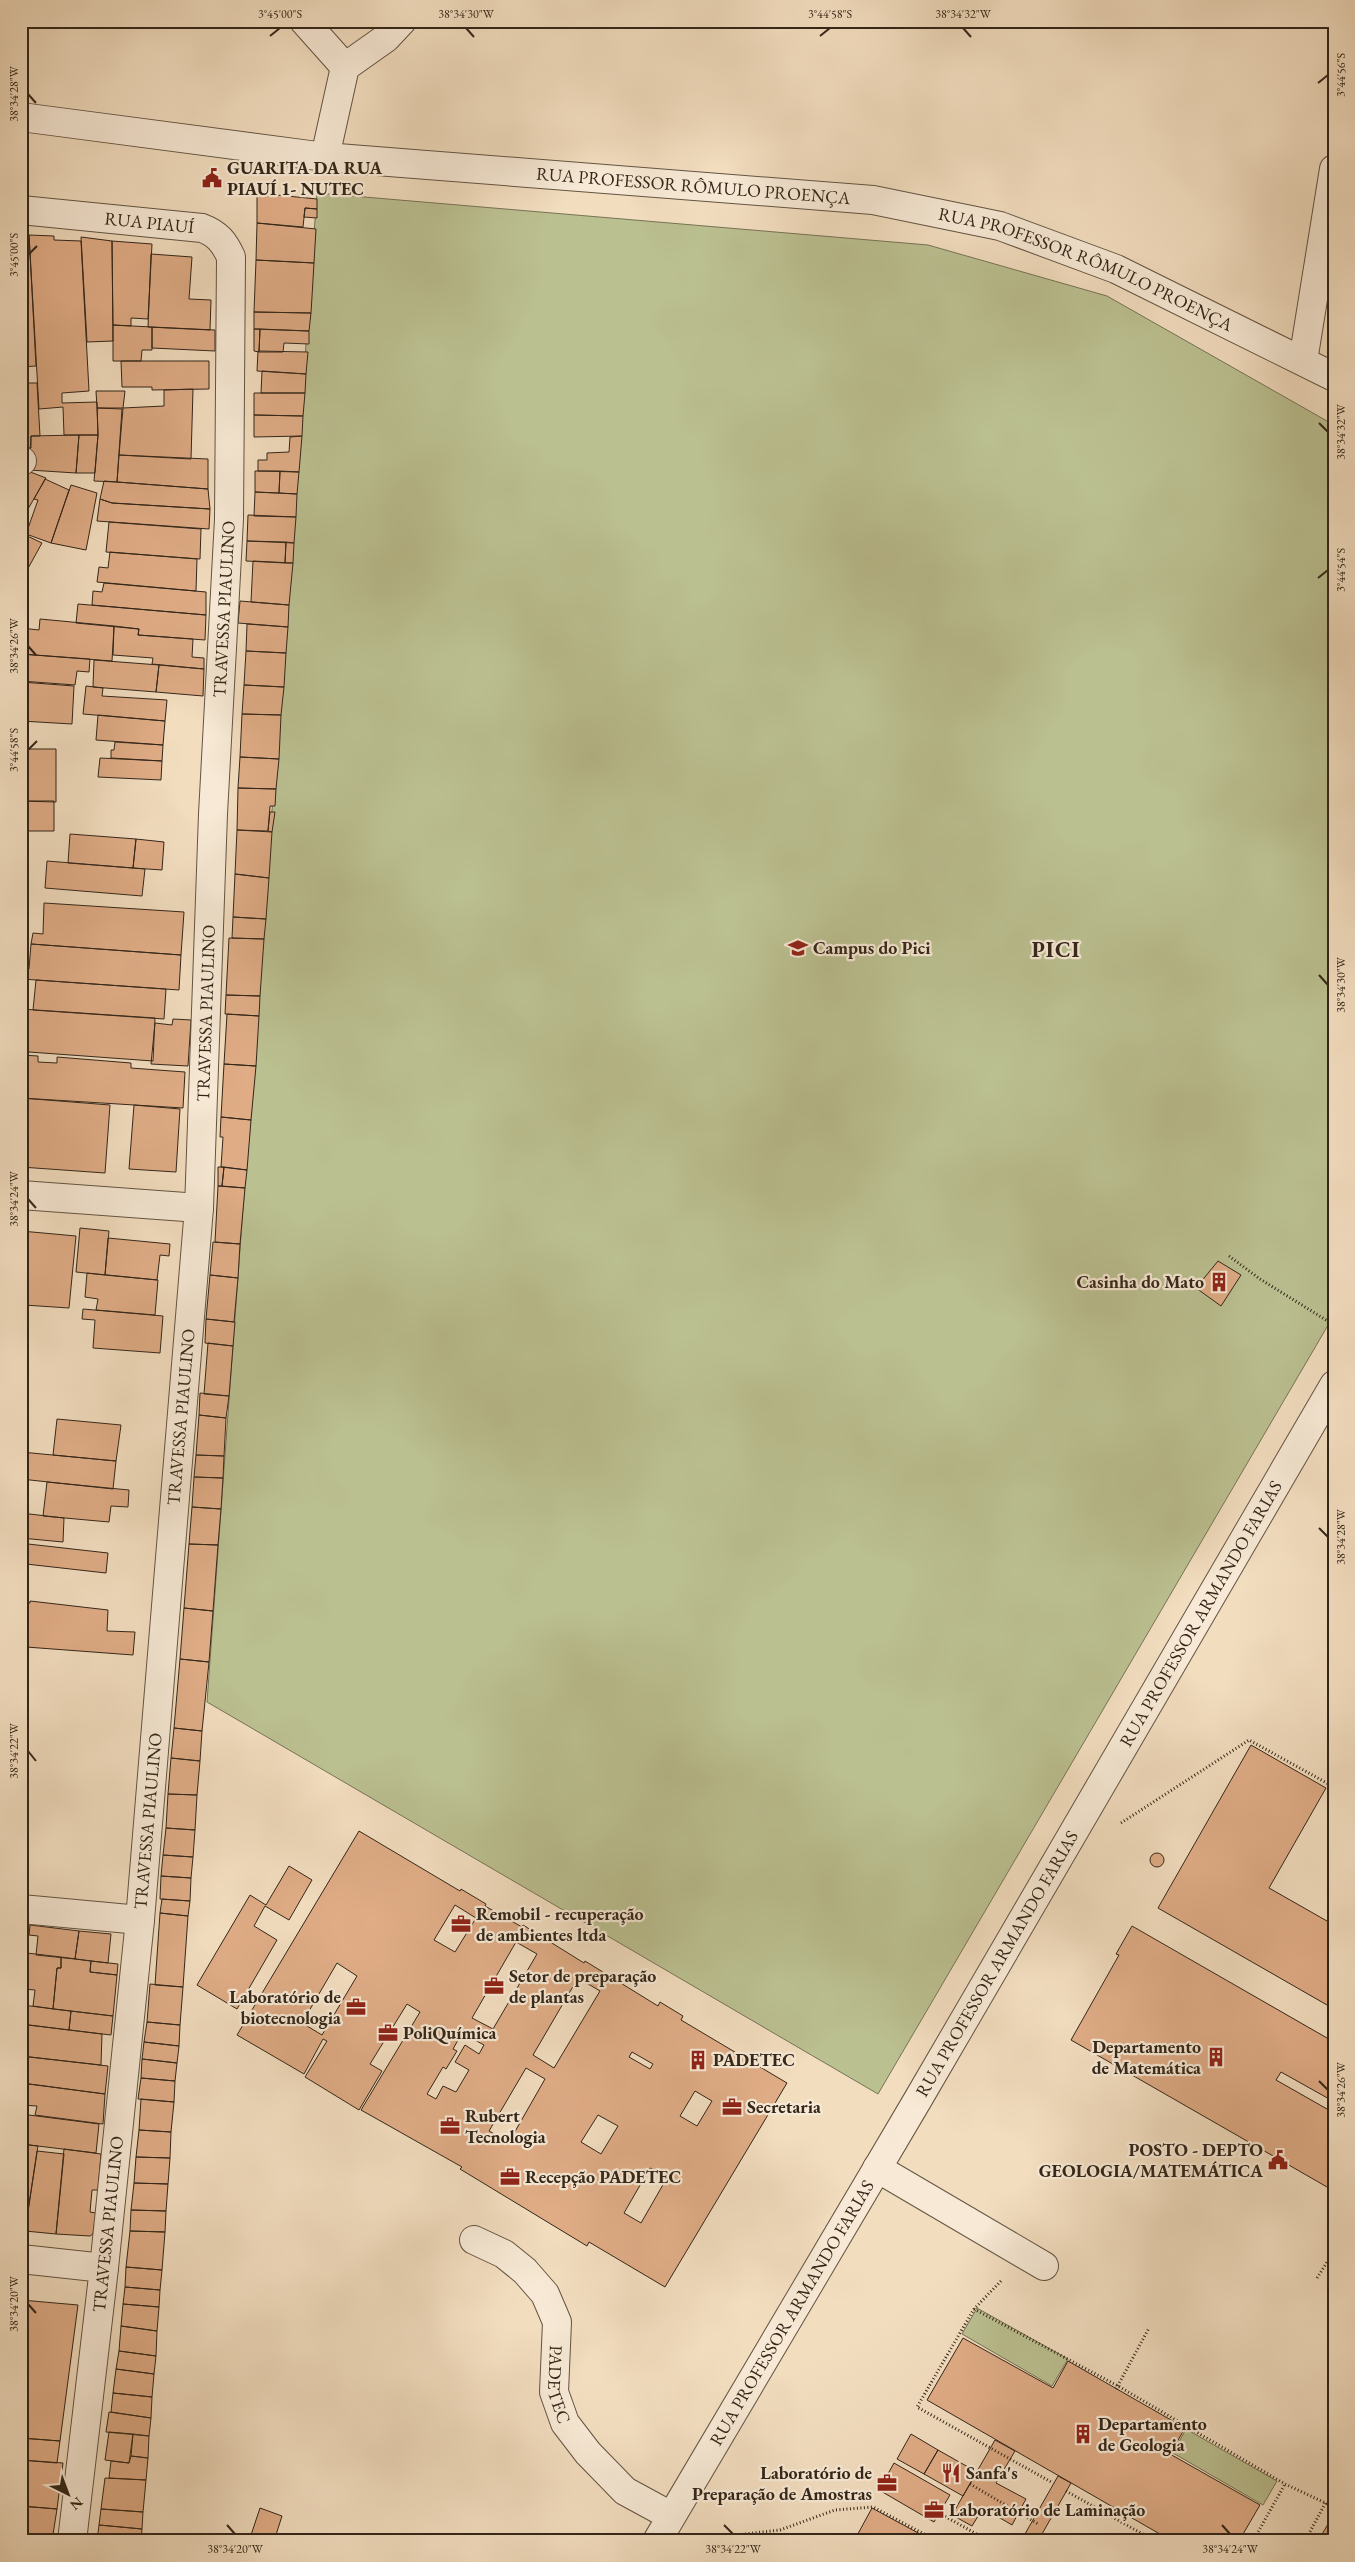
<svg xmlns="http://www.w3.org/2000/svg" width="1355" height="2562" font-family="'EB Garamond',serif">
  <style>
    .green { fill: #bbc091; stroke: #777355 }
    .building { fill: #dfac86; stroke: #332619; fill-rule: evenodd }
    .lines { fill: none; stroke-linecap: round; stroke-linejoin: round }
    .minor-casing { stroke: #635442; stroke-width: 30 }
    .path { stroke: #332619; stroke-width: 3; stroke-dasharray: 1 2.5; stroke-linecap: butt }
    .minor { stroke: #f7e9d5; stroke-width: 28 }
    .ticks { fill: none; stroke: #332619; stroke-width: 2 }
    .labels { text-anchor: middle; stroke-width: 4.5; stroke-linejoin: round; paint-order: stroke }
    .poi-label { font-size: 18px; font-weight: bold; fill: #332619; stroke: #f7e9d5; text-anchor: start }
    .street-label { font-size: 18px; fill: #332619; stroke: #f7e9d5 }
    .district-label { font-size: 22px; font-weight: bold; letter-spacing: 1px; fill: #332619; stroke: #f7e9d5 }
    .neatline { fill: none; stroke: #332619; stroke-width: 2 }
    .ticks-label { font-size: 12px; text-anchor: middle; fill: #332619 }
  </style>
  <rect width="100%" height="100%" fill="#f2ddbf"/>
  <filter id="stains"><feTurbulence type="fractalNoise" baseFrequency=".004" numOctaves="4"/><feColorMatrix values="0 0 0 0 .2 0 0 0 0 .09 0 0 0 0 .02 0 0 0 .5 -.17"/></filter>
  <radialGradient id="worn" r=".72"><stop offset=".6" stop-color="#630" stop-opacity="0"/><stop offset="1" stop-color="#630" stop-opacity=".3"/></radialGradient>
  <path class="green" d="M317 193 928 245 1107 296 1334 425V1315L878 2094 207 1702Z
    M977 2308 1068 2359 1052 2386 962 2334Z
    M1186 2429 1277 2481 1263 2505 1173 2453Z"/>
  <path class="building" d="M257 193 317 199V209L305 208 303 227 257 223Z
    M305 208 317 209V218L304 217Z
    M257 223 316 229 314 263 256 260Z
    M21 234 29 235 36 366 21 367Z
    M29 235 54 236V240L81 241 89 391 62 393V403L97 402 98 435H64L63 407 39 409Z
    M81 237 112 241 113 341 87 342Z
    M112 241 152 244 148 319 131 318V326L113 325Z
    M151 254 192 257 189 299 211 300 210 330 148 327Z
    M256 260 314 263 311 313 254 312Z
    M254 312 311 313 309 331 254 329Z
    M113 325 152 327V350H142L141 361H113Z
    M152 327 215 330V351L152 348Z
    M254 329H260L259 352 254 351Z
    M260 329 309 331V344L284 343 283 352H259Z
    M258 351 308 352 306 374 257 371Z
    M121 361H209V389L152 390V387H122Z
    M262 371 306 374 305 393H261Z
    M21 383H37L40 436H31V448L21 447Z
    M193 389 191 459 119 455 123 408 164 406V390Z
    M96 391H125L123 408H97Z
    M254 393H305L303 416 254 415Z
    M97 408 122 409 117 482 94 481 98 435Z
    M254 415 303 416 302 436 254 437Z
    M79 435H98L95 473H76Z
    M79 435 76 473 29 470 31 436Z
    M302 436 299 472 258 471V460H267V453L289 452 290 437Z
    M119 455 208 459V489L117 482Z
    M25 470 46 478 21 521V478Z
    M255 471H280L279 493 255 492Z
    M280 471 299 472 297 494 279 493Z
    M45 479 69 490 51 543 26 534 38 500 34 499Z
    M104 481 208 489 210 509 112 503 100 499Z
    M71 485 97 493 86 550 51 543Z
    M255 492 297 494 296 517 254 516Z
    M100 499 112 503 210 509 209 529 97 521Z
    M248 515 296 517 294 543 247 541Z
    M109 522 201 529 200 559 106 552Z
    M21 533 42 543 21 581Z
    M247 541 286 542 285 563 246 561Z
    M286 542 294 543 293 563H285Z
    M110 552 197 559 196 591 97 582 99 567 108 568Z
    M253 561 293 563 289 605 251 602Z
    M104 583 206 592V615L92 605 93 591 102 592Z
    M240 601 289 605 288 627 238 623Z
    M78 604 206 615 205 640 138 635 139 629 76 623Z
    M40 619 114 626 112 661 21 654V628L39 630Z
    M247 624 288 627 286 653 246 651Z
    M114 626 139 629 138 635 193 639 192 657 204 658V669L152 664 153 658 113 655Z
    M246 651 286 653 284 687 244 685Z
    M21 654 90 659 89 672 77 671 75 685 21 681Z
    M94 660 159 665 156 692 93 687Z
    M159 665 204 669 203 696 156 692Z
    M21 682 74 686 72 724 21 721Z
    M244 685 284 687 281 715 242 714Z
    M86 686 103 688 102 696 167 700 165 721 83 714Z
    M242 714 281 715 279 759 240 757Z
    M98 715 165 721 163 745 96 740Z
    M115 742 163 745 162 761 111 758V750H114Z
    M21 749H56V802L21 801Z
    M240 757 279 759 276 789 238 788Z
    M100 758 162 761 161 780 98 777Z
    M238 788 276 789 275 806H270L268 831 237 830Z
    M21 801H54V831H21Z
    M270 812H275L272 832 268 831Z
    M237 830 272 832 269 878 235 874Z
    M70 834 136 839 133 868 68 863Z
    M136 839 164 842 162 870 133 868Z
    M47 861 145 869 142 896 45 888Z
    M235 874 269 878 266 919 233 917Z
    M44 903 184 912 181 955 31 944 33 933 43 934Z
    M233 917 266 919 264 939 232 938Z
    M229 938 264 939 260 996 226 995Z
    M31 944 181 955 179 990 22 979 24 968 29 969Z
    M36 980 166 989 164 1019 33 1010Z
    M226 995 260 996 259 1016 225 1014Z
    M21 1009 155 1018 153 1061 29 1052 28 1050 21 1049Z
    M227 1014 259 1016 256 1066 224 1064Z
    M173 1019 191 1020 188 1066 151 1064 155 1023 172 1025Z
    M21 1055 38 1056V1062L57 1063V1057L131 1063V1068L185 1072 183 1108 21 1098Z
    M224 1064 256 1066 251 1120 221 1117Z
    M21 1098 110 1105 105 1173 21 1167Z
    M134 1105 180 1109 176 1172 129 1169Z
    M221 1117 251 1120 247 1170 221 1167 223 1137H220Z
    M218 1167H224L222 1186H218Z
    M224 1167 247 1170 245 1188 222 1186Z
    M218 1186 245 1188 240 1244 215 1242Z
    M80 1228 109 1231 105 1275 76 1272Z
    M21 1231 76 1236 69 1308 24 1305V1295H21Z
    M108 1238 170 1244 169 1256 160 1255 157 1280 105 1275Z
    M213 1242 240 1244 238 1278 210 1275Z
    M1218 1261 1241 1275 1221 1306 1196 1288Z
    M87 1273 158 1280 155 1315 96 1310 98 1299 85 1297Z
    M210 1275 238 1278 234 1322 206 1319Z
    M83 1309 163 1316 160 1353 93 1348 95 1320 82 1319Z
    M206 1319 235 1322 233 1346 205 1343Z
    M208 1343 233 1346 229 1396 204 1394Z
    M200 1393 229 1396 226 1418 199 1415Z
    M199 1415 226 1418 224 1456 196 1455Z
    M57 1419 121 1425 116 1461 53 1455Z
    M21 1452 116 1461 113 1489 21 1479Z
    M196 1455 224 1456 223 1478 194 1477Z
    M194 1477 223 1478 221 1509 192 1507Z
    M47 1482 129 1490 128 1507 111 1506 109 1522 43 1516Z
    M192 1507 221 1509 218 1545 189 1544Z
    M21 1513 64 1518 63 1542 21 1538Z
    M28 1544 108 1553 106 1573 26 1564Z
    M189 1544 218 1545 213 1611 184 1608Z
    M30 1601 108 1610 107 1631 135 1632 133 1655 26 1647 27 1642 21 1641V1602L30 1603Z
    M184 1608 213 1611 209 1662 180 1659Z
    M180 1659 209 1662 202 1731 174 1728Z
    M174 1728 202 1731 200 1761 171 1758Z
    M1251 1745 1326 1788 1269 1888 1334 1925V2009L1158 1908Z
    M171 1758 200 1761 197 1795 168 1794Z
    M168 1794 197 1795 195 1830 166 1828Z
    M166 1828 195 1830 193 1857 163 1855Z
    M359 1831 460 1891 461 1889 486 1904 485 1906 522 1927 523 1925 584 1963 585 1961 658 2006 660 2002 683 2016 681 2020 787 2083 665 2287 589 2242 587 2246 460 2169 462 2167 361 2110 420 2012 407 2004 370 2064 382 2071 359 2110 305 2077 327 2041 323 2039 304 2074 237 2035ZM455 1905 476 1918 455 1952 434 1940ZM516 1942 537 1954 493 2029 472 2018ZM337 1963 357 1976 322 2035 302 2023ZM578 1978 600 1991 554 2068 533 2055ZM462 2033 484 2045 479 2054 465 2045 455 2062 469 2070 456 2092 443 2086 436 2099 427 2094 443 2067 446 2069 457 2051 453 2049ZM632 2052 653 2064 650 2069 629 2057ZM526 2068 545 2079 509 2142 489 2131ZM695 2091 712 2101 697 2126 680 2116ZM598 2115 618 2126 601 2154 581 2142ZM650 2168 668 2176 641 2223 624 2213Z
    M1150 1860a7 7 0 1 1 14 0a7 7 0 1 1-14 0Z
    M163 1855 193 1857 191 1878 161 1876Z
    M289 1866 312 1880 289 1920 265 1906 254 1926 277 1940 237 2009 197 1985 250 1895 266 1905Z
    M161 1876 191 1878 190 1901 160 1899Z
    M162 1899 190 1901 188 1916 160 1913Z
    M160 1913 188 1916 183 1987 155 1985Z
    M30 1925 79 1931 75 1959 36 1955 38 1936 29 1935Z
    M1132 1926 1334 2042V2191L1071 2040 1119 1955 1116 1954ZM1281 2072 1331 2100 1327 2109 1276 2080Z
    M79 1931 111 1934 108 1963 75 1959Z
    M27 1953 61 1957V1968H57L53 2009 33 2006 35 1990 23 1989Z
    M61 1957 91 1961 90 1972 117 1975 113 2016 53 2009 57 1968H61Z
    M91 1961 118 1964 117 1975 90 1972Z
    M150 1984 183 1987 180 2025 147 2022Z
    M22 2005 71 2011 69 2030 28 2025V2015L21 2014Z
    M71 2011 113 2016 111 2035 69 2030Z
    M147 2022 180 2025 179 2046 144 2042Z
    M21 2024 102 2034 101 2065 21 2056Z
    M144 2042 179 2046 177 2063 142 2059Z
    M21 2056 108 2066 105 2094 22 2083 25 2065H21Z
    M142 2059 177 2063 175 2081 141 2078Z
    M141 2078 175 2081 174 2102 138 2099Z
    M21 2083 105 2094 103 2124 35 2115 37 2106 21 2105Z
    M141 2099 174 2102 171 2132 139 2130Z
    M21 2114 99 2124 96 2153 21 2144Z
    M139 2130 171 2132 170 2158 136 2157Z
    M21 2144 38 2146 25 2231 21 2230Z
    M64 2149 101 2154 98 2190H92L90 2212 96 2213 93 2234 90 2236 56 2234Z
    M37 2151 64 2154 56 2234 25 2231Z
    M136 2157 170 2158 168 2184 134 2183Z
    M134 2183 168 2184 166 2211 131 2210Z
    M131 2210 166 2211 165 2232 130 2231Z
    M130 2231 165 2232 162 2270 126 2267Z
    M126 2267 162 2270 160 2290 125 2287Z
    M125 2287 160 2290 159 2307 123 2304Z
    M21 2300 78 2305 60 2441 21 2438Z
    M123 2304 159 2307 157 2331 121 2326Z
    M121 2326 157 2331 156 2356 119 2351Z
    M963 2338 1053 2388 1068 2361 1185 2428 1170 2454 1260 2505 1239 2541H1172L927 2400Z
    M119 2351 156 2356 154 2374 116 2369Z
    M116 2369 154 2374 152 2397 113 2393Z
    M113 2393 152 2397 151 2418 111 2412Z
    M109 2412 151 2418 149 2436 106 2432Z
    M109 2432 133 2434 129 2463 105 2460Z
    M133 2434 149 2436 148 2458 131 2456Z
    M911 2434 938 2450 924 2474 897 2459Z
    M21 2438 60 2441 57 2463 21 2460Z
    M995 2440 1015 2451 996 2483 1026 2499 1012 2525 983 2508 972 2526 952 2515Z
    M938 2450 977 2472 963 2496 924 2474Z
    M131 2456 148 2458 146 2480 109 2478 111 2461 129 2463Z
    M21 2460 63 2463 57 2509 21 2506Z
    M894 2463 950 2495 934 2522 879 2490Z
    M1058 2476 1071 2483 1038 2541H1021Z
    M105 2478 146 2480 143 2512 101 2509Z
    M21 2506 57 2509 52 2541H21Z
    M260 2508 282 2516 274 2541H249Z
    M872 2508 933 2541H854Z
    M101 2509 143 2512 142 2529 99 2525Z
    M1334 2514V2541H1318Z
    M99 2525 142 2529 141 2541H97Z"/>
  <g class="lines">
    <defs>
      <g id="minor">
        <path d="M304 21 345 67"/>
        <path id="s1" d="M21 117 325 157 873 200 1000 226 1116 269 1334 377"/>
        <path d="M325 157 345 67 386 38 402 21"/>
        <path id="s2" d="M21 210 202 228C218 234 224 242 231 257L229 519 213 814 199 1208 140 1920 104 2268 72 2541"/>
        <path d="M1303 361 1334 169"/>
        <path d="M21 461H22"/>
        <path d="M21 1195 199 1208"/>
        <path d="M21 1909 140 1920"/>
        <path d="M877 2168 1044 2266"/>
        <path id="s3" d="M474 2240 504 2254 525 2271 545 2294 557 2322 554 2392 565 2423 588 2453 625 2491 671 2516"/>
        <path d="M21 2259 104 2268"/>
        <path id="s4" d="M657 2541 917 2101 1334 1385"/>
      </g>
    </defs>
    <use href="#minor" class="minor-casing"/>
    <path class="path" d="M1229 1256 1260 1279 1334 1325
      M1121 1823 1249 1740 1334 1787
      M1317 2278 1334 2251
      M1001 2281 974 2309 917 2407 1053 2483
      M974 2309 1118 2386 1285 2484 1334 2507
      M1116 2389 1149 2328
      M970 2484 1038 2524
      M1066 2491 1155 2541
      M939 2513 989 2541
      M700 2539 780 2530 835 2510 873 2507 937 2541
      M1253 2541 1285 2484
      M1305 2541 1326 2502"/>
    <use href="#minor" class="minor"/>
  </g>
  <path class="ticks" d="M466 28 474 37M963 28 971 37M270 36 280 28M820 36 830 28M1318 83 1328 75M28 94 36 103M28 255 37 246M1319 423 1328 432M1318 578 1328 570M28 646 36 655M28 750 37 741M1319 975 1328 985M28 1199 36 1208M1319 1528 1328 1537M28 1751 36 1761M1319 2081 1328 2090M28 2304 36 2313M227 2525 235 2534M724 2525 733 2534M1222 2525 1230 2534"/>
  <defs>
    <symbol id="civic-bare" viewBox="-9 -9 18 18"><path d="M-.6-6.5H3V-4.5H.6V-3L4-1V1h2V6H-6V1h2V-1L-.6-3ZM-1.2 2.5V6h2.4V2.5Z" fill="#8f2418" stroke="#f7e9d5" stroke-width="2.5" paint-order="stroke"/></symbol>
    <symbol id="university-bare" viewBox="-9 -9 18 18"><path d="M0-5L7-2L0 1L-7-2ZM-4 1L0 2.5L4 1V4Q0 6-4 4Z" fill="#8f2418" stroke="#f7e9d5" stroke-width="2.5" paint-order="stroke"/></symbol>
    <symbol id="building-bare" viewBox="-9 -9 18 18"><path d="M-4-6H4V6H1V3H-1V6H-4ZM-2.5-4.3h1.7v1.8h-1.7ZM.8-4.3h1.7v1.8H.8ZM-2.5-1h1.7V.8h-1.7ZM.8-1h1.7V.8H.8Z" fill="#8f2418" stroke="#f7e9d5" stroke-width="2.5" paint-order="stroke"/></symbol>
    <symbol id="office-bare" viewBox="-9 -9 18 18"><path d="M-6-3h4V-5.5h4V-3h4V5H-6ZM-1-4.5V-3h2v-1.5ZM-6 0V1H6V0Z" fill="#8f2418" stroke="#f7e9d5" stroke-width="2.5" paint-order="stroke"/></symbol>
    <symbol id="restaurant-bare" viewBox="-9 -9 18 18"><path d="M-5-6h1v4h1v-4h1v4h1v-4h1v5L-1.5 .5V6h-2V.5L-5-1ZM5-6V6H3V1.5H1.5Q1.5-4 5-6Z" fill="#8f2418" stroke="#f7e9d5" stroke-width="2.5" paint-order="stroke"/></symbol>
  </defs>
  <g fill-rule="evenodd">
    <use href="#civic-bare" x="198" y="164" width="28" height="28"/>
    <use href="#university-bare" x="784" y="934" width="28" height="28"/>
    <use href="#building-bare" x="1205" y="1268" width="28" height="28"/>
    <use href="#office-bare" x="447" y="1910" width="28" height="28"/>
    <use href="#office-bare" x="480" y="1972" width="28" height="28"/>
    <use href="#office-bare" x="342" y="1993" width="28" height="28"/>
    <use href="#office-bare" x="374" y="2019" width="28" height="28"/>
    <use href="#building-bare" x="1202" y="2043" width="28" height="28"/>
    <use href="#building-bare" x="684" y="2046" width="28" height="28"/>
    <use href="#office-bare" x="718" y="2093" width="28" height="28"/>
    <use href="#office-bare" x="436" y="2112" width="28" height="28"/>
    <use href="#civic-bare" x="1264" y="2146" width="28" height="28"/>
    <use href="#office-bare" x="496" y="2163" width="28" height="28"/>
    <use href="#building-bare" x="1069" y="2420" width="28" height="28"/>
    <use href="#restaurant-bare" x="937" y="2459" width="28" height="28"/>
    <use href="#office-bare" x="873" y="2469" width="28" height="28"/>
    <use href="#office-bare" x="920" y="2496" width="28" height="28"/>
  </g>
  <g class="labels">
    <g class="poi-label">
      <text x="227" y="174">GUARITA DA RUA<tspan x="227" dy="21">PIAUÍ 1- NUTEC</tspan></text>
      <text x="813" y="954">Campus do Pici</text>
      <text x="1204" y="1288" text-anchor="end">Casinha do Mato</text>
      <text x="476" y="1920">Remobil - recuperação<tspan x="476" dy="21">de ambientes ltda</tspan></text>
      <text x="509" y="1982">Setor de preparação<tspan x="509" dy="21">de plantas</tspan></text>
      <text x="341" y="2003" text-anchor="end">Laboratório de<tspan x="341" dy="21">biotecnologia</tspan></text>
      <text x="403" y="2039">PoliQuímica</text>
      <text x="1201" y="2053" text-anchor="end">Departamento<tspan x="1201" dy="21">de Matemática</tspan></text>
      <text x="713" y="2066">PADETEC</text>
      <text x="747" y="2113">Secretaria</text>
      <text x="465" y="2122">Rubert<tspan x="465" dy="21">Tecnologia</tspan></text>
      <text x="1263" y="2156" text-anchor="end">POSTO - DEPTO<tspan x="1263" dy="21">GEOLOGIA/MATEMÁTICA</tspan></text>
      <text x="525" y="2183">Recepção PADETEC</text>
      <text x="1098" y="2430">Departamento<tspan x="1098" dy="21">de Geologia</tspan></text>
      <text x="872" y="2479" text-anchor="end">Laboratório de<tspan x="872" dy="21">Preparação de Amostras</tspan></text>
      <text x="966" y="2479">Sanfa's</text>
      <text x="949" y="2516">Laboratório de Laminação</text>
    </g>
    <g class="street-label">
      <text dy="6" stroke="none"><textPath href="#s1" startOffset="676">RUA PROFESSOR RÔMULO PROENÇA</textPath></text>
      <text dy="6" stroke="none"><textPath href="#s2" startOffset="129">RUA PIAUÍ</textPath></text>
      <text dy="6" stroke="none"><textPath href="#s1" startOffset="1081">RUA PROFESSOR RÔMULO PROENÇA</textPath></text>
      <text transform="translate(224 609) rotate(-87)" y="6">TRAVESSA PIAULINO</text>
      <text transform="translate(206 1013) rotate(-88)" y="6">TRAVESSA PIAULINO</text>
      <text transform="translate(181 1417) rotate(-85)" y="6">TRAVESSA PIAULINO</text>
      <text dy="6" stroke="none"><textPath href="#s4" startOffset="1075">RUA PROFESSOR ARMANDO FARIAS</textPath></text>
      <text transform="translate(148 1821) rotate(-85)" y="6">TRAVESSA PIAULINO</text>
      <text dy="6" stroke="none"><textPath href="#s4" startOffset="670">RUA PROFESSOR ARMANDO FARIAS</textPath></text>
      <text transform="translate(108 2224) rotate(-84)" y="6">TRAVESSA PIAULINO</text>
      <text dy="6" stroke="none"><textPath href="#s4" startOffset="265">RUA PROFESSOR ARMANDO FARIAS</textPath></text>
      <text dy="6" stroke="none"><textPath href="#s3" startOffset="184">PADETEC</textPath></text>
    </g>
    <g class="district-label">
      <text x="1056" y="957">PICI</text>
    </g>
  </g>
  <rect width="1355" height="2562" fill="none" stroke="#f2ddbf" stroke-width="55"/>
  <g transform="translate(68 2494) rotate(138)" stroke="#f7e9d5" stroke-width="4" paint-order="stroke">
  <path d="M0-4L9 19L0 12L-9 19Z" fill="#332619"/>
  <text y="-8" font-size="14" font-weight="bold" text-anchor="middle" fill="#332619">N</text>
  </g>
  <rect x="28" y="28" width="1300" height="2506" class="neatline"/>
  <g class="ticks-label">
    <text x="280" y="18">3°45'00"S</text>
    <text x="466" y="18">38°34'30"W</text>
    <text x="830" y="18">3°44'58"S</text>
    <text x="963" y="18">38°34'32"W</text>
    <text transform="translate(1341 75) rotate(-90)" y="4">3°44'56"S</text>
    <text transform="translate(14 94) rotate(-90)" y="4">38°34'28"W</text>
    <text transform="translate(14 255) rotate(-90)" y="4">3°45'00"S</text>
    <text transform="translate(1341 432) rotate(-90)" y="4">38°34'32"W</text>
    <text transform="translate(1341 570) rotate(-90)" y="4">3°44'54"S</text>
    <text transform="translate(14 646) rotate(-90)" y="4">38°34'26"W</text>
    <text transform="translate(14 750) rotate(-90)" y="4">3°44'58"S</text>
    <text transform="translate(1341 985) rotate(-90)" y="4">38°34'30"W</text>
    <text transform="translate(14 1199) rotate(-90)" y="4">38°34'24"W</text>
    <text transform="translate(1341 1537) rotate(-90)" y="4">38°34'28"W</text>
    <text transform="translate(14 1751) rotate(-90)" y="4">38°34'22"W</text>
    <text transform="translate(1341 2090) rotate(-90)" y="4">38°34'26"W</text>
    <text transform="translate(14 2304) rotate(-90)" y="4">38°34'20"W</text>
    <text x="235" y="2553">38°34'20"W</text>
    <text x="733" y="2553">38°34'22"W</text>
    <text x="1230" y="2553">38°34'24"W</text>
  </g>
  <rect width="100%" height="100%" filter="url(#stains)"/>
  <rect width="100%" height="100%" fill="url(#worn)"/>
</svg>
